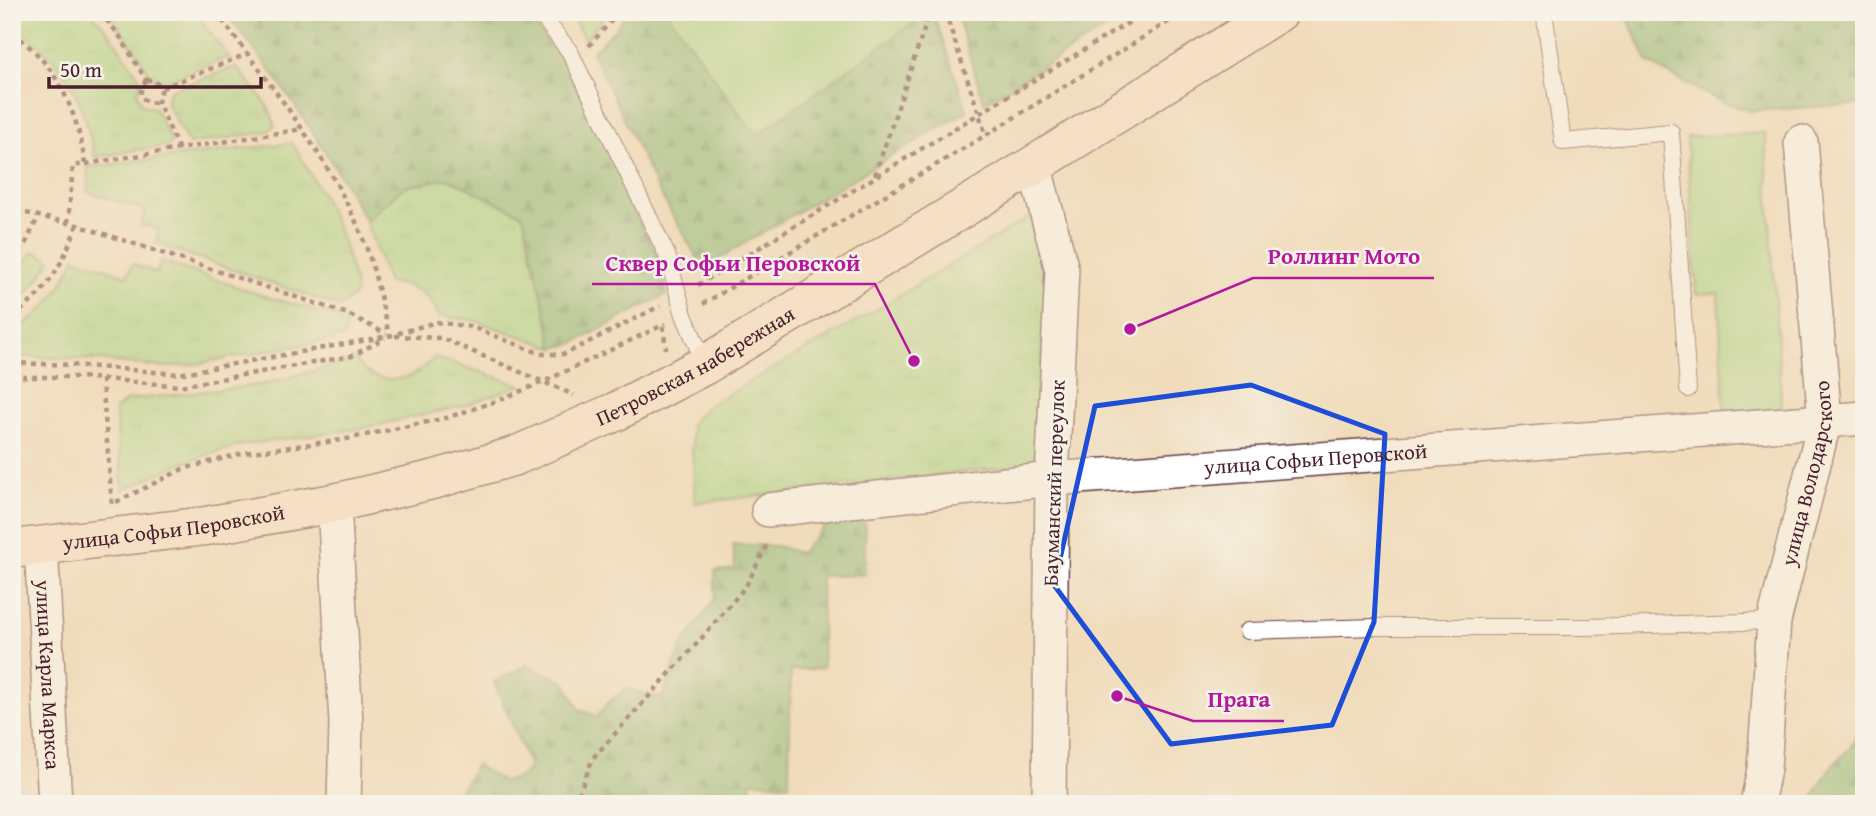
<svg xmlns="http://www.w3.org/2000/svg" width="1876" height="816" font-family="'Gentium Book Plus',serif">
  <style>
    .grass { fill: url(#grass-tufts); stroke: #777c5a; stroke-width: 2 }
    .forest { fill: url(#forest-firs); stroke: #666c50; stroke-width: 2 }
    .garden { fill: #a4d888; stroke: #777c5a; stroke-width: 2 }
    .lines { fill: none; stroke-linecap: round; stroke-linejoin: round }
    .service-casing { stroke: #633b41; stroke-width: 18 }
    .minor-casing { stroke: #633b41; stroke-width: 36 }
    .secondary-casing { stroke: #633b41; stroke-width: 41 }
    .path { stroke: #633b41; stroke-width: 4.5; stroke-dasharray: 5 5; stroke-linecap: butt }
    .service { stroke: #fff; stroke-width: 16 }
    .minor { stroke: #fff; stroke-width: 33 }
    .secondary { stroke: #fce5d0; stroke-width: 38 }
    .marked { fill: none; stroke: #1d4ed8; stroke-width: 5; stroke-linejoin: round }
    .labels { text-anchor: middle; stroke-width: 5; stroke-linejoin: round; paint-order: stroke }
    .street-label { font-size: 21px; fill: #4a1f2b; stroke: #f7f3e8 }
    .leader { fill: none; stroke: #b5179e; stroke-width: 2.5 }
    .callout-dot { fill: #b5179e; stroke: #f7f3e8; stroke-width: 2.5 }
    .callout-label { font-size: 23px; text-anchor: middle; font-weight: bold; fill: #b5179e; stroke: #f7f3e8; stroke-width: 5; stroke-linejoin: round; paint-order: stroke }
  </style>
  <defs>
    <pattern id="grass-tufts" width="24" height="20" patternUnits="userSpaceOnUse" patternTransform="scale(1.75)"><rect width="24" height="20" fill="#a4d888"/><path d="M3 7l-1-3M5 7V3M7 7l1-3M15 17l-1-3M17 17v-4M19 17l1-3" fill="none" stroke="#8fb976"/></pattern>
    <pattern id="forest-firs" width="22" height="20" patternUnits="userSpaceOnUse" patternTransform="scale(1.75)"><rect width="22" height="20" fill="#83b874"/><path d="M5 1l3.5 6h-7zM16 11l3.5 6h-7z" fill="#6d955f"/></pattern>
  </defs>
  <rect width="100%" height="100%" fill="#f7f3e8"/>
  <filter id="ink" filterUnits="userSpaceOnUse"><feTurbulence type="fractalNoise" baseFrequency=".0143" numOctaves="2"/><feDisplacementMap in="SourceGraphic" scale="14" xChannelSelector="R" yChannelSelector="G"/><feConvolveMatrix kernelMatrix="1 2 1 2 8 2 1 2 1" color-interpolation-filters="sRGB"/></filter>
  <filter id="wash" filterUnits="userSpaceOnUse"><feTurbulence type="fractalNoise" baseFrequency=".00686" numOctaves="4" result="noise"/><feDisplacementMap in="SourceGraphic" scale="28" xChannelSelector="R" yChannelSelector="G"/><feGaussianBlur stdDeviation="1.57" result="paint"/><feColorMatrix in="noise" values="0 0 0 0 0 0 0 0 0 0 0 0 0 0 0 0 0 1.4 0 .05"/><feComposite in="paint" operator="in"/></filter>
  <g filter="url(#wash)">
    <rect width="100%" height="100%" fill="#f0dcbb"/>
    <path class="grass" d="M12 12H90L107 30 141 80 137 94 142 105 155 108 171 141 169 145 95 157C81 93 67 62 12 25Z
      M107 12H194L229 57 164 82 151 77 138 54Z
      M569 12H608L585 40Z
      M236 67C251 85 270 102 275 126L267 132 189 144 166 102 170 90Z
      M292 143C321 190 348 239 356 294L340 307 155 243 159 229 141 225 145 210 88 192V167Z
      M448 178 523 215 554 348 473 320 439 316C429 294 412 283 388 283L366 221 404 186Z
      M1031 216 1047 295 1034 464 695 503 691 423 706 407 867 315Z
      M34 251 51 260 35 284 20 299 12 293V278Z
      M75 258 127 276 133 264 157 273 161 261 267 297 347 319 345 337 190 365 159 367 98 360 12 356V333C47 310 58 295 75 258Z
      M434 357 521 385 463 406 364 428 241 445 181 463 123 490 115 409 128 400 261 385 355 360C376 389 414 383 434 357Z"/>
    <path class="forest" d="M225 12H525L565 65 620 170 635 214 658 256 667 294 572 344 554 348 523 215 448 178 404 187 366 221C325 147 279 78 225 12Z
      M628 12H667L749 126 928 12H933L967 111 703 268 657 188 592 52 615 29Z
      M956 12H1132L984 103Z
      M1625 12H1864V104L1750 111 1719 101 1647 62Z
      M865 512V575L821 576 823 668 791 671 789 785 751 781 749 804H468L460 791 476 765 503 782 520 777 530 767 494 682 527 665 565 682 579 709 597 717 607 704 626 688 662 698 682 646 715 598V571L735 569 733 544 777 546 800 553 828 523Z
      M1864 719V804H1809L1829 769 1850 748Z"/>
    <path class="garden" d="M667 12H928L760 133 749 126Z
      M1765 133 1782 412 1725 415 1718 293 1696 294 1687 137Z"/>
  </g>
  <g filter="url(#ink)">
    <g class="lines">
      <defs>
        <path id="service" d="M539 12 570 52 667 255 684 315 705 365
          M1544 12 1563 142 1671 132 1688 389
          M1247 631 1375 627H1588L1774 621"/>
        <g id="minor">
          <path d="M1034 165 1062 270 1052 479 1049 804"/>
          <path d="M334 503 346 723 344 804"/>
          <path id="s1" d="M768 510 1052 479 1864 418"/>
          <path id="s2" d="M41 545 55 804"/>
          <path id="s3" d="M1757 804 1764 769 1774 621 1825 420 1801 142"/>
        </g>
        <g id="secondary">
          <path id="s4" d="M12 549 206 526 334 503 436 479 515 456 615 412 705 365 1034 165 1279 12"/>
        </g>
      </defs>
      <use href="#service" class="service-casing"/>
      <use href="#minor" class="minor-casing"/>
      <use href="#secondary" class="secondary-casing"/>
      <path class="path" d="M100 12 119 35 146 80
        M216 12C268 82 325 151 360 231 374 264 381 300 389 335
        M945 12 986 135
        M12 33C57 63 78 113 85 164
        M589 46 619 12
        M146 80H153L162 88 158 102 179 150
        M146 80 141 89V97L149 103 158 102
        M162 88 247 54
        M875 175 930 12
        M26 213 77 225 348 314 386 334
        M68 223 73 166 303 129
        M12 259 26 243 38 217
        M698 285 1146 12
        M703 304 986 135 1184 12
        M12 317C48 292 62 265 77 225
        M663 326 666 349
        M395 336 441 338 574 395
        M12 363 74 365 178 374 389 336 436 322 471 327 542 354H565L660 306
        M12 377H81L180 386 352 356 385 338
        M102 379 112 504 183 469 244 453 342 440 446 418 494 402 543 382 665 324
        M575 804 593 758 700 640 746 586 769 541"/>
      <use href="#service" class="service"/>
      <use href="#minor" class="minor"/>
      <use href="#secondary" class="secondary"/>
    </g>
  </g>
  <path d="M0 0H1876V816H0ZM1251 385 1385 434 1374 622 1332 725 1171 744 1054 585 1095 406Z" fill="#f0dcbb" fill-opacity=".55" fill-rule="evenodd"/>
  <path class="marked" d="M1251 385 1385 434 1374 622 1332 725 1171 744 1054 585 1095 406Z"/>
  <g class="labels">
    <g class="street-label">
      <text dy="7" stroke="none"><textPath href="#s4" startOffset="714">Петровская набережная</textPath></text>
      <text dy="7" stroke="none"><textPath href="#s1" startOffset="550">улица Софьи Перовской</textPath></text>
      <text dy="7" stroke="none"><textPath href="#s3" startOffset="336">улица Володарского</textPath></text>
      <text transform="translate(1054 483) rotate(-88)" y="7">Бауманский переулок</text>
      <text dy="7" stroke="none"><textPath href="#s4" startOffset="163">улица Софьи Перовской</textPath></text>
      <text dy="7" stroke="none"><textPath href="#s2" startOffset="130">улица Карла Маркса</textPath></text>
    </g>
  </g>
  <path class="leader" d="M1130 329L1253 278H1434M914 361L875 284H592M1117 696L1193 721H1284"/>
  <g class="callout-dot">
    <circle cx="1130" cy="329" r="7"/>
    <circle cx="914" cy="361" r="7"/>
    <circle cx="1117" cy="696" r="7"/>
  </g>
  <g class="callout-label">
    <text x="1344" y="264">Роллинг Мото</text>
    <text x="733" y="271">Сквер Софьи Перовской</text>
    <text x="1239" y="707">Прага</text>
  </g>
  <rect width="1876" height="816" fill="none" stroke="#f7f3e8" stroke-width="42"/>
  <path d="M49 77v10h212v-10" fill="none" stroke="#4a1f2b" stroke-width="3.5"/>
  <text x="60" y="77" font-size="21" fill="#4a1f2b" stroke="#f7f3e8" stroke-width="5" paint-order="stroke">50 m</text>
</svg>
